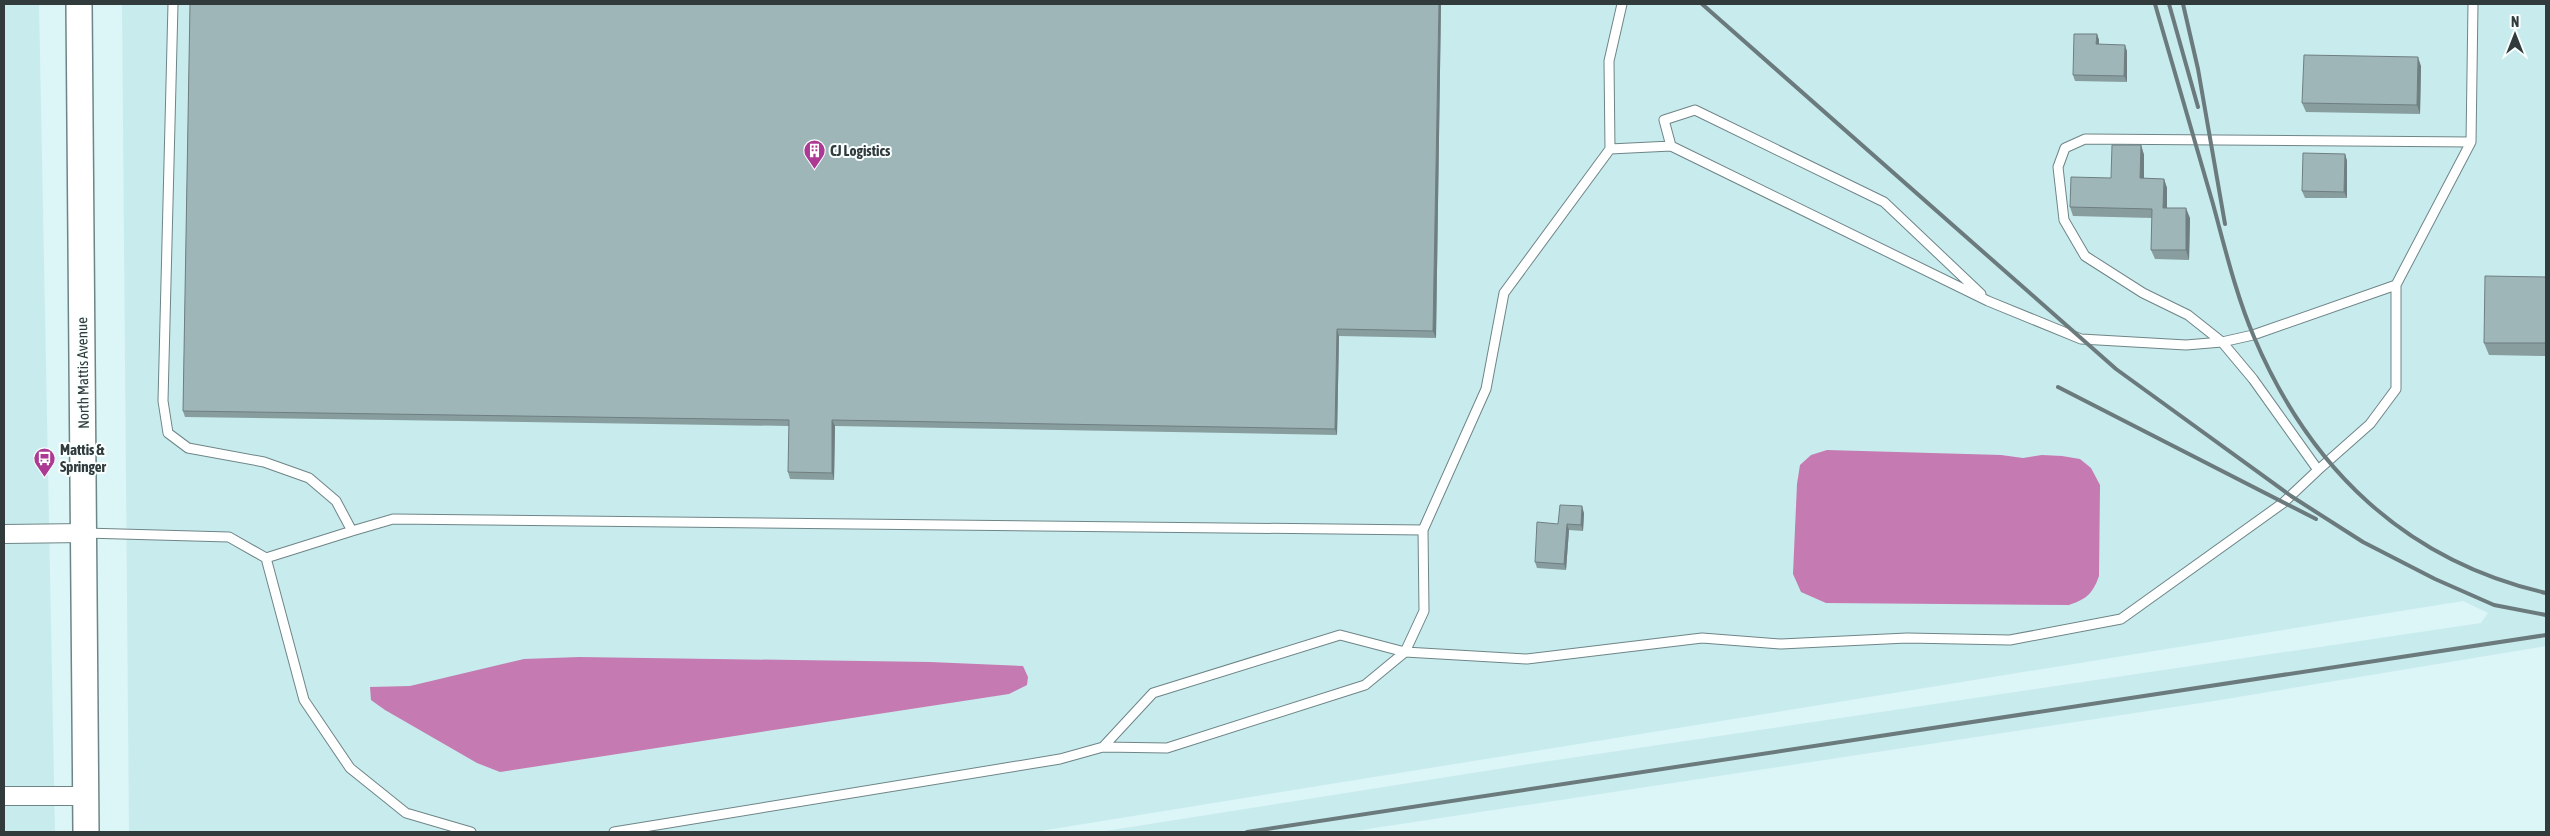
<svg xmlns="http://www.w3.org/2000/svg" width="2550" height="836" font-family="'Asap Condensed',sans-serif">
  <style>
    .built { fill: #c8ebed }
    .water { fill: #c57ab1 }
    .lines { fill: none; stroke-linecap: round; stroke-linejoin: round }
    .lane-casing { stroke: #6e8587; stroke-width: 11 }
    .street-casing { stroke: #6e8587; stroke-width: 20 }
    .secondary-casing { stroke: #6e8587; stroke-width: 28 }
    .lane { stroke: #fff; stroke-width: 9 }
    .street { stroke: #fff; stroke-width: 18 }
    .secondary { stroke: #fff; stroke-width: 25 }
    .rail { stroke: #6b7a7c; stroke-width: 4 }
    .wall { fill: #889d9e }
    .shaded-wall { fill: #6f7f81 }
    .building { fill: #9eb6b8; stroke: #6f7f81 }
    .labels { text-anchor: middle; stroke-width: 4; stroke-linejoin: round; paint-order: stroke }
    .poi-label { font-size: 15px; font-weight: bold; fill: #313b3c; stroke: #f9fefe; text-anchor: start }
    .street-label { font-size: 15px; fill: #313b3c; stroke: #f9fefe }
  </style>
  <rect width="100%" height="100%" fill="#dcf5f7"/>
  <path class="built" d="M4 4H39L55 832H4Z
    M122 4H2546V646L2214 701 1348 832H1099L1523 765 2481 623 2488 613 2463 601 1034 832H129Z"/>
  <path class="water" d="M1827 450 2001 455 2023 458 2042 455 2062 456 2080 459 2091 468 2100 485 2099 576C2093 593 2087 599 2069 605L1826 603 1801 592 1793 574 1797 484 1800 465 1811 455Z
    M579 657 930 662 1023 666 1028 677 1027 685 1009 694 500 772 477 763 385 710 371 700 370 687 410 686 524 659Z"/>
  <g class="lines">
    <defs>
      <path id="lane" d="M173 4 163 401 168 433 188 448 264 462 309 478 336 501 352 531 393 519 1423 530
        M1671 146 1664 120 1695 110 1884 202 1981 294
        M1610 149 1671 146 1988 301 2081 339 2186 345 2222 342 2253 335 2396 285
        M2318 470 2370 424 2396 389V285L2471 142 2473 4
        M85 533 229 537 266 558 304 700 350 768 406 813 471 832
        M266 558 352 531
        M1103 747 1153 693 1340 635 1405 652 1527 659 1702 638 1781 644 1907 638 2010 640 2121 619 2283 503 2318 470 2253 379 2222 342 2188 315 2143 293 2085 256 2064 220 2058 167 2065 148 2085 139 2471 142
        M614 832 1060 759 1103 747 1167 748 1365 685 1405 652 1424 611 1423 530 1486 389 1504 293 1610 149 1609 61 1622 4"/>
      <path id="street" d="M4 534 85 533
        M4 796H86"/>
      <path id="secondary" d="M79 4 86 832"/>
    </defs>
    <use href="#lane" class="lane-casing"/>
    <use href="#street" class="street-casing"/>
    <use href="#secondary" class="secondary-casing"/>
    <use href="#lane" class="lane"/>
    <use href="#street" class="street"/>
    <use href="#secondary" class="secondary"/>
    <path class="rail" d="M1702 4 2116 369 2291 496 2363 542 2435 579 2494 605 2546 615
      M2155 4C2174 70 2193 137 2213 204 2225 248 2236 295 2254 337 2310 469 2406 561 2546 593
      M2169 4 2198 107
      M2183 4 2198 69 2225 224
      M2058 387 2316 519
      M1247 832 2546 635"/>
  </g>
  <path class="wall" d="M190 4H1441L1436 338 1339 336 1337 435 835 426 834 480 790 479 788 472 789 426 185 417 183 411Z
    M2097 34 2099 40V44L2127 51V82L2075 81 2073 75Z
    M2421 66 2420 114 2306 112 2302 103Z
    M2141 145 2144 155V178L2164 179 2167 188V208L2190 218 2189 260 2155 259 2151 250 2152 218 2073 216 2070 207 2111 178Z
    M2345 154 2347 161V198H2305L2302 191Z
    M2546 277V356L2489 355 2484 343Z
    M1584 513 1583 531 1569 530 1566 570 1537 568 1535 562 1558 524Z"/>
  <path class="shaded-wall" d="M1439 4H1441L1436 338 1433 331Z
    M2097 34 2099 40V51L2096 44Z
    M2125 45 2127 51V82L2124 76Z
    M2418 57 2421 66 2420 114 2417 105Z
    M2141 145 2144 155V188L2140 178Z
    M2345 154 2347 161V198L2344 192Z
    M2164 179 2167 188V217L2163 208Z
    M2186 208 2190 218 2189 260 2186 250Z
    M1337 329 1339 336 1337 435 1335 429Z
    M832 420 835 426 834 480 832 473Z
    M1582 506 1584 513 1583 531 1581 525Z
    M1567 524 1569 530 1566 570 1564 564Z"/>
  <path class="building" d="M190 4H1439L1433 331 1337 329 1335 429 832 420V473L788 472 789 420 183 411Z
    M2074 34H2097L2096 44 2125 45 2124 76 2073 75Z
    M2304 55 2418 57 2417 105 2302 103Z
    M2112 145H2141L2140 178 2164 179 2163 208H2186V250H2151L2152 209 2070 207 2071 177 2111 178Z
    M2303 153 2345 154 2344 192 2302 191Z
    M2485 276 2546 277V343H2484Z
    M1560 505 1582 506 1581 525 1567 524 1564 564 1535 562 1537 522 1558 524Z"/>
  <defs>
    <symbol id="building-pin" viewBox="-11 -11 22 30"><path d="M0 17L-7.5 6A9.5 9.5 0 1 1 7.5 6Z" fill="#ac3993" stroke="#f9fefe"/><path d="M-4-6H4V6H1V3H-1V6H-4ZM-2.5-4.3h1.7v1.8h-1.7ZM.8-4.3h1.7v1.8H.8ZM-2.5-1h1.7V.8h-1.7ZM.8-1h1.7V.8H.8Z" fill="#fff"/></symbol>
    <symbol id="bus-pin" viewBox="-11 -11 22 30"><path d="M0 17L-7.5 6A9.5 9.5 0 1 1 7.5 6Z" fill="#ac3993" stroke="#f9fefe"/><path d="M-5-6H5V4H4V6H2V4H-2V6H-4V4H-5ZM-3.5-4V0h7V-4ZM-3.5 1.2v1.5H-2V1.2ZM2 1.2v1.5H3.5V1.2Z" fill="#fff"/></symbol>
  </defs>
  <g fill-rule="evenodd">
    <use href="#building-pin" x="802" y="138" width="25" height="34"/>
    <use href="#bus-pin" x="32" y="446" width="25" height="34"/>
  </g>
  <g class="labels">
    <g class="poi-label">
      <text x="830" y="156">CJ Logistics</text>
      <text x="60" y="455">Mattis &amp;<tspan x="60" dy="17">Springer</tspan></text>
    </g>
    <g class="street-label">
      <text transform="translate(83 373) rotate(-91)" y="5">North Mattis Avenue</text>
    </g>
  </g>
  <rect width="2550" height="836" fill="none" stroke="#313b3c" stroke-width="10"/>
  <g transform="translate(2515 35)" stroke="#f9fefe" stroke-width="4" paint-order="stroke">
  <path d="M0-4L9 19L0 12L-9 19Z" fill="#313b3c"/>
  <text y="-8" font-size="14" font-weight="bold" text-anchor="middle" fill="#313b3c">N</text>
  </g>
</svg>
